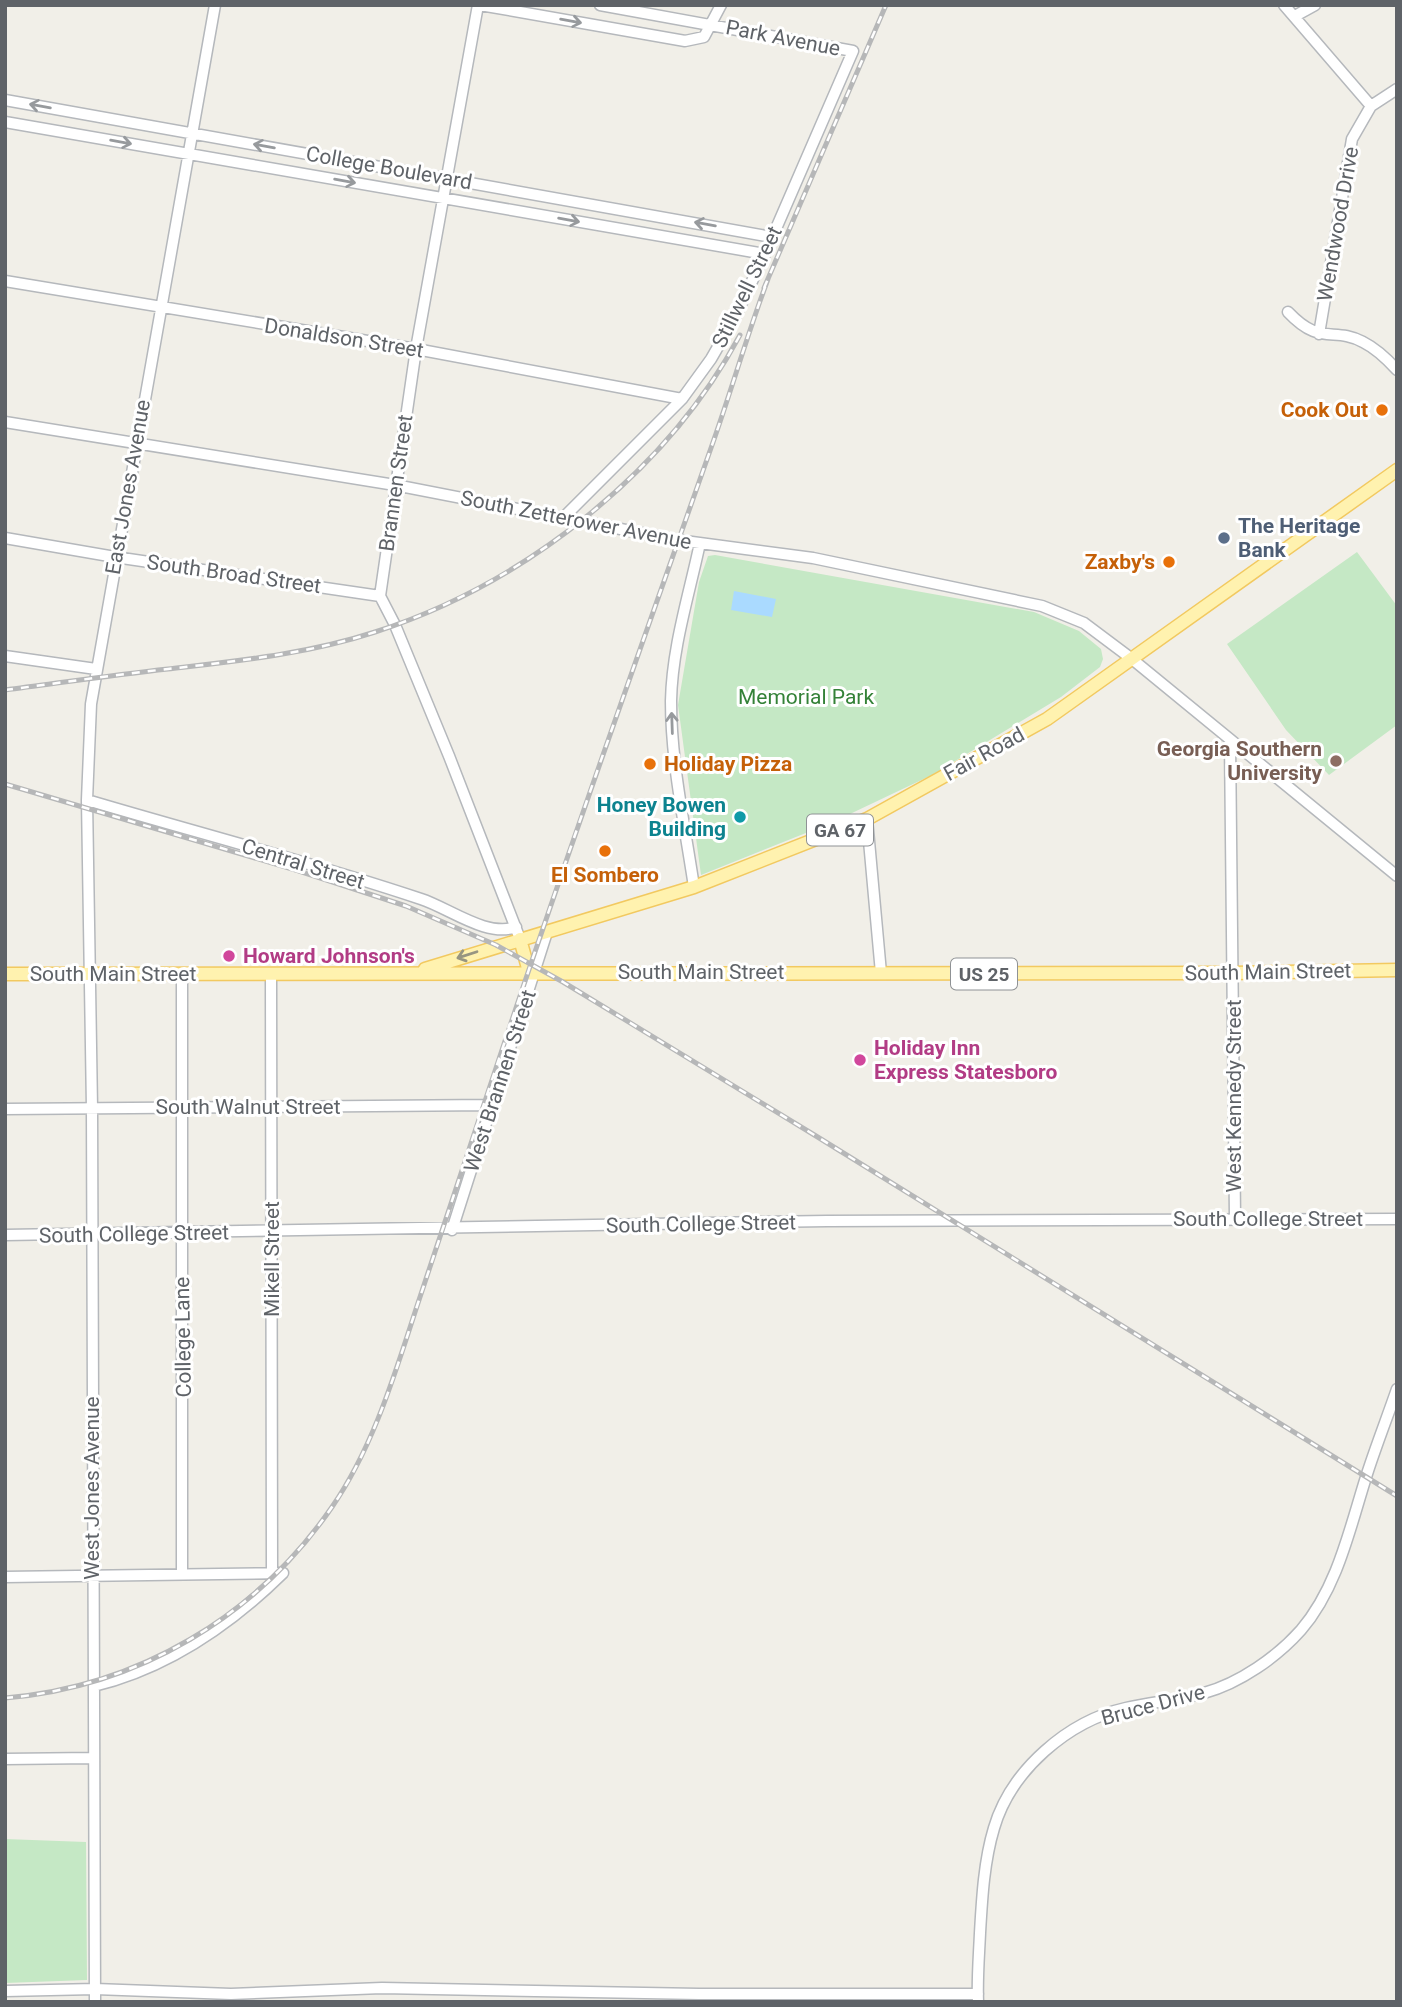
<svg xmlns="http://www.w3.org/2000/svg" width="1402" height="2007" font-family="Roboto,sans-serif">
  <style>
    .green { fill: #c5e8c5 }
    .water { fill: #aadaff }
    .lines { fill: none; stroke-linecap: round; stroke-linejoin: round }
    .minor-casing { stroke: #b5b8bc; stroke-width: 13 }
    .major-casing { stroke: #f2c960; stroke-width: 15 }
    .minor { stroke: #fff; stroke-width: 10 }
    .major { stroke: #fff2af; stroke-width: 12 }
    .rail-casing { stroke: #b6b7b8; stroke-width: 5 }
    .rail { stroke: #fff; stroke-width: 2.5; stroke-dasharray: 8; stroke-linecap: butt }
    .oneway { stroke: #979a9d }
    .oneway2 { stroke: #979581 }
    .food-dot { fill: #e8710a; stroke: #fff; stroke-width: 2.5 }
    .service-dot { fill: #5c6f8a; stroke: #fff; stroke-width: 2.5 }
    .education-dot { fill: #8d6e63; stroke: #fff; stroke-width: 2.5 }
    .culture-dot { fill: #0f9aa8; stroke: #fff; stroke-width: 2.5 }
    .hotel-dot { fill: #d1479c; stroke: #fff; stroke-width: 2.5 }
    .labels { text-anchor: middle; stroke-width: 6; stroke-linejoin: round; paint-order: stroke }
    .shield { fill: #fff; stroke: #8f9295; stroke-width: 2 }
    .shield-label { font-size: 19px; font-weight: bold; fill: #5f6368 }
    .street-label { font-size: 21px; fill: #5f6368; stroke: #fff }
    .food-label { font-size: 21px; font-weight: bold; fill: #c56008; stroke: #fff; text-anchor: end }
    .service-label { font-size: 21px; font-weight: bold; fill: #4e5e75; stroke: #fff; text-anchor: start }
    .park-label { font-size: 21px; fill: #348238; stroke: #fff }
    .education-label { font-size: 21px; font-weight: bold; fill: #785e54; stroke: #fff; text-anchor: end }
    .culture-label { font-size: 21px; font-weight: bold; fill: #0d838f; stroke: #fff; text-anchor: end }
    .hotel-label { font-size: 21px; font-weight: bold; fill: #b23c85; stroke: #fff; text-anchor: start }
  </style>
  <rect width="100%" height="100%" fill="#f1efe8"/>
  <path class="green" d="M1357 552 1397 606V725L1329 775 1286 730 1227 644Z
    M715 555 1034 612 1079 631 1101 649 1103 659 1100 667 1061 697 932 775 831 823 701 875 678 705 699 582 708 556Z
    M5 1839 86 1842 87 1980 5 1983Z"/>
  <path class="water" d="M734 591 776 599 772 617 731 610Z"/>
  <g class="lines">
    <defs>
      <path id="minor" d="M478 5 416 349 380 596 395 625 449 756 520 939
        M480 5 685 41 704 37 721 5
        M1284 5 1371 106
        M1295 16 1315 5
        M5 100 772 237
        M5 122 765 254
        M5 281 416 349 682 399
        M1288 312C1321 347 1333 326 1363 342 1375 348 1388 360 1397 370
        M1319 334 1352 139 1371 106 1397 89
        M5 422 395 485 677 540 813 558 1042 606 1084 623 1132 659 1397 876
        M562 519 682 399 711 359 734 319 765 254 853 51 600 5
        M5 538 115 557 380 596
        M5 656 96 669
        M1230 741 1235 1218
        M87 800C198 833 311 862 421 899 449 908 487 938 516 927
        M867 819 881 973
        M694 887C685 826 671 763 671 701 672 648 689 595 700 543
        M271 974 272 1573
        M182 975V1574
        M5 1109 491 1105
        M452 1230 547 932
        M5 1235 827 1221 1397 1219
        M5 1577 283 1573
        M94 1686C168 1668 229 1626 283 1573
        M5 1759 93 1758
        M5 1991 95 1989 231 1994 382 1988 699 1994H978
        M95 2002 92 1108 87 800 91 704 215 5
        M978 2002C977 1979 979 1956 980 1933 982 1898 984 1861 994 1828 1011 1770 1068 1721 1126 1708 1152 1702 1179 1700 1204 1693 1240 1683 1277 1657 1301 1630 1338 1587 1350 1527 1367 1474 1376 1446 1387 1418 1397 1389"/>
      <path id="major" d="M520 939 529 972
        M425 969 694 887 867 819 1047 719 1397 470
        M5 974 1234 973 1397 970"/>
    </defs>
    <use href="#minor" class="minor-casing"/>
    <use href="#major" class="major-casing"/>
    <use href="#minor" class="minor"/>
    <use href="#major" class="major"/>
    <defs>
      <path id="rail" d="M764 288 886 5
        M5 690C59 683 113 675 168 669 237 661 308 654 375 632 524 584 666 473 740 335
        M5 784 299 871 406 906 496 945 563 982 816 1136 1397 1496
        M5 1698C138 1687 257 1616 332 1507 374 1446 395 1373 418 1303 447 1217 475 1130 504 1044 570 845 641 647 711 448 731 392 747 335 768 279"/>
    </defs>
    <use href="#rail" class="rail-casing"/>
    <use href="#rail" class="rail"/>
  </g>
  <defs><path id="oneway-shaft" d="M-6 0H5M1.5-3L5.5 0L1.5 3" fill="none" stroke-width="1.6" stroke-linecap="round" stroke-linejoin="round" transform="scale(1.75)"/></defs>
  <g class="oneway">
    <use href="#oneway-shaft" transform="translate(571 21) rotate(10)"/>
    <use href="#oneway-shaft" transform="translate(40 106) rotate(-170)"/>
    <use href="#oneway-shaft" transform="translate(121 142) rotate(10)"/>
    <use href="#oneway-shaft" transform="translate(264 146) rotate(-170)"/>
    <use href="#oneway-shaft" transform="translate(345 181) rotate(10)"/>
    <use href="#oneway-shaft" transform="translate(569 220) rotate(10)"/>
    <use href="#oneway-shaft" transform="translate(705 224) rotate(-170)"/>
    <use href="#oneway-shaft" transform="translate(672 723) rotate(-92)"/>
  </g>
  <use class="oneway2" href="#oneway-shaft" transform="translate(467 955) rotate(162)"/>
  <g class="food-dot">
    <circle cx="1382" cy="410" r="7"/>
    <circle cx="1169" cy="562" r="7"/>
    <circle cx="650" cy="764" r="7"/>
    <circle cx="605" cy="851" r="7"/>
  </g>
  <circle class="service-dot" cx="1224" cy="538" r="7"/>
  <circle class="education-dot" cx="1336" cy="761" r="7"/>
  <circle class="culture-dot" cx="740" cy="817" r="7"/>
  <g class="hotel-dot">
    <circle cx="229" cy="956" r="7"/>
    <circle cx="860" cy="1060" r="7"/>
  </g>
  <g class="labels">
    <g class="shield">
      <rect x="807" y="814.5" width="66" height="31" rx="5"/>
      <rect x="951" y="958.5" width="66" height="31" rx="5"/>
    </g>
    <g class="shield-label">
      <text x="840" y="837">GA 67</text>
      <text x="984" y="981">US 25</text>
    </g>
    <g class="street-label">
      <text transform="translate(783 38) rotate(11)" y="7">Park Avenue</text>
      <text transform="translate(389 168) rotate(10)" y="7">College Boulevard</text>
      <text transform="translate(1338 224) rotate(-80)" y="7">Wendwood Drive</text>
      <text transform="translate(747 287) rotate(-64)" y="7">Stillwell Street</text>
      <text transform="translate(344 338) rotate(9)" y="7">Donaldson Street</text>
      <text transform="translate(396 483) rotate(-82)" y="7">Brannen Street</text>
      <text transform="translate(128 487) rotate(-80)" y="7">East Jones Avenue</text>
      <text transform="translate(576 520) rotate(11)" y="7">South Zetterower Avenue</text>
      <text transform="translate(234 574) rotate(8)" y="7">South Broad Street</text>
      <text transform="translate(984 754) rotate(-29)" y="7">Fair Road</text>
      <text transform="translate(303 864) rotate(17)" y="7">Central Street</text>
      <text x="701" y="979">South Main Street</text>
      <text transform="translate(1268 972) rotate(-1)" y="7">South Main Street</text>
      <text x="113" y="981">South Main Street</text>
      <text transform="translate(500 1081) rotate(-72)" y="7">West Brannen Street</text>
      <text transform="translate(1234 1096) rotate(-90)" y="7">West Kennedy Street</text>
      <text x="248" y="1114">South Walnut Street</text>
      <text x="1268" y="1226">South College Street</text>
      <text transform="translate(701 1224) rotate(-1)" y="7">South College Street</text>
      <text transform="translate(134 1234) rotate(-1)" y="7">South College Street</text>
      <text transform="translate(272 1259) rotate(-90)" y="7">Mikell Street</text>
      <text transform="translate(183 1337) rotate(-91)" y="7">College Lane</text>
      <text transform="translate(92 1488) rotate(-90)" y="7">West Jones Avenue</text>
      <text transform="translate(1153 1705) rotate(-15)" y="7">Bruce Drive</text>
    </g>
    <g class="food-label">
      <text x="1368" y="417">Cook Out</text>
      <text x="1155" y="569">Zaxby's</text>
      <text x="664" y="771" text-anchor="start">Holiday Pizza</text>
      <text x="605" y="882" text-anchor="middle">El Sombero</text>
    </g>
    <g class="service-label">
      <text x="1238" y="533">The Heritage<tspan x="1238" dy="24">Bank</tspan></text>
    </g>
    <g class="park-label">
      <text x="806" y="704">Memorial Park</text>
    </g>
    <g class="education-label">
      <text x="1322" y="756">Georgia Southern<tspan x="1322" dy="24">University</tspan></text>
    </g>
    <g class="culture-label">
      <text x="726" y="812">Honey Bowen<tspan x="726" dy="24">Building</tspan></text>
    </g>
    <g class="hotel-label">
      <text x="243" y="963">Howard Johnson's</text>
      <text x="874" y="1055">Holiday Inn<tspan x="874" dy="24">Express Statesboro</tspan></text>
    </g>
  </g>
  <rect width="1402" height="2007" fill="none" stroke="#5f6368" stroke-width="14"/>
</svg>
